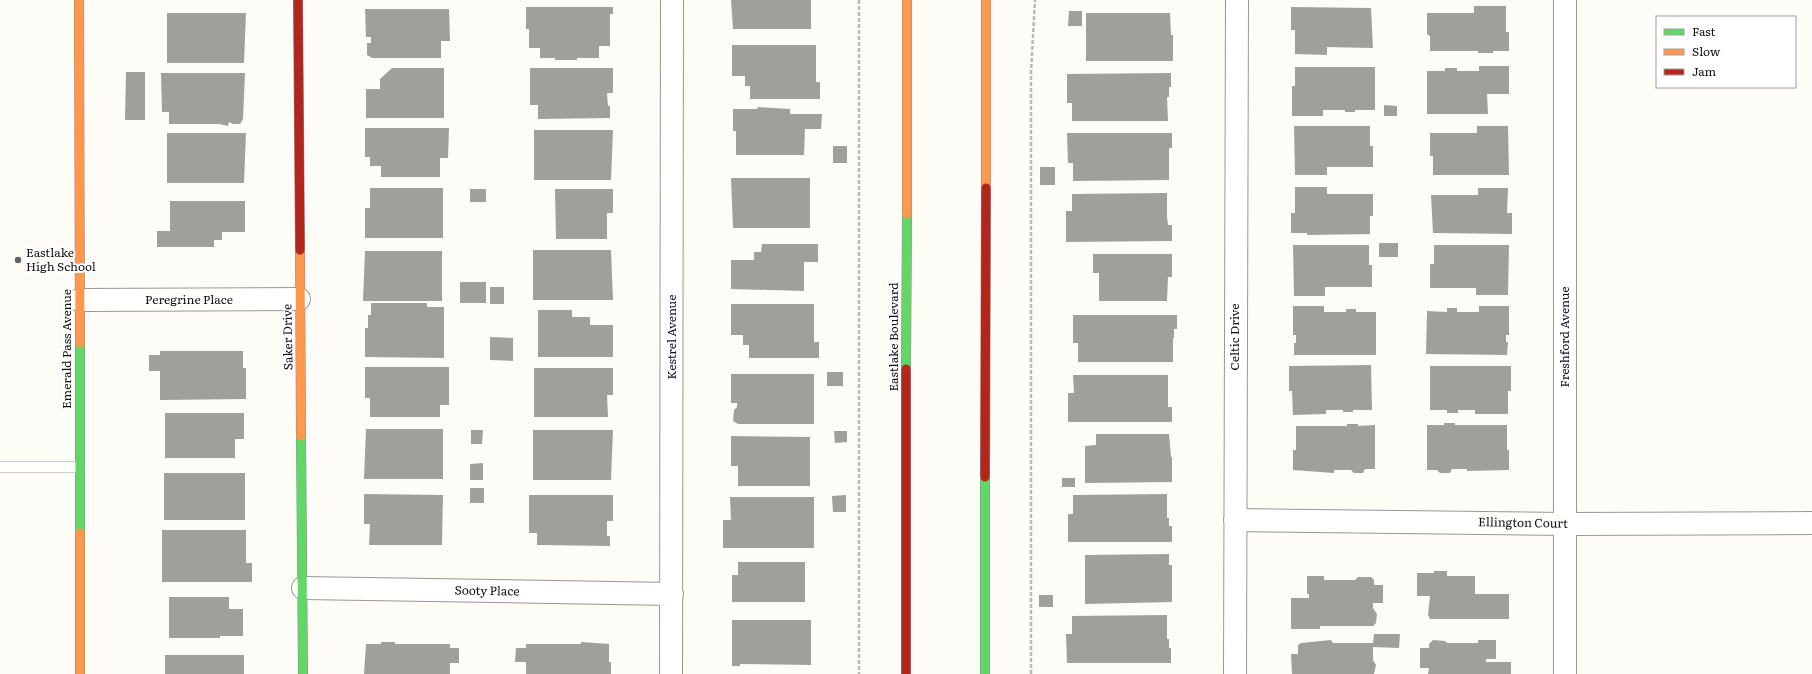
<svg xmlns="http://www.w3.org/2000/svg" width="1812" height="674" font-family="Literata,serif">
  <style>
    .building { fill: #a19f9c }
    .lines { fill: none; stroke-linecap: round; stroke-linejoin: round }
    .lane-casing { stroke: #979795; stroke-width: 12 }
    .street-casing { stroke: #979795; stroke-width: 24 }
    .fast-casing { stroke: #8e8d8b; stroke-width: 10 }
    .slow-casing { stroke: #8e8d8b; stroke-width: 10 }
    .jam-casing { stroke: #8e8d8b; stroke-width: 10 }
    .path { stroke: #b9b9b8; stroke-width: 2.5; stroke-dasharray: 4 2; stroke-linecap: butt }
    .lane { stroke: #fffffe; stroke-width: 11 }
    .street { stroke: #fffffe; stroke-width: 22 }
    .fast { stroke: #63d668; stroke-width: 9 }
    .slow { stroke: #ff974d; stroke-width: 9 }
    .jam { stroke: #b3261e; stroke-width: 9 }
    .poi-dot { fill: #646362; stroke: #fff; stroke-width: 1.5 }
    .labels { text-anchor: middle; stroke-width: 4; stroke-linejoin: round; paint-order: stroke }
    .poi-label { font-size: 12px; fill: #111; stroke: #fff; text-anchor: start }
    .street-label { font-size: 12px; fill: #111; stroke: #fff }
  </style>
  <rect width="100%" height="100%" fill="#fdfcf7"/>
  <path class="building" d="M731 0H811V29H733Z
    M1474 6H1506V32H1509V51H1493V53H1478V51H1430V36L1427 34V13H1474Z
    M526 7H613V14H610V46H599V58H577V60H555V58H540V48H529V29H526Z
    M1291 7 1371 8 1373 48 1327 47V55L1295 54V30H1291Z
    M365 9H449L450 41H441V58H372L367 55V43H371V37H366Z
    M1069 11H1082V26H1068Z
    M167 13H246L244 63H167Z
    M1086 13H1170L1171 35H1173V61H1086Z
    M732 45H816V82H820V99H750V86H745V76H732Z
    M1479 66H1509V94H1487L1488 114H1427V71H1445V68H1457V71H1479Z
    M1295 67H1375V110H1355V112H1345V110H1323V116H1292V86H1295Z
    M392 68H444V118H366V89H380V79Z
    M530 68H613V93H607L608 106H610V118L538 119V105H530Z
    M126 72H145V120H125Z
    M161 73H245L243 119 240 124H233L229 122 228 126 219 124H169V112H162Z
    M1171 73V87H1169V97H1167L1168 121H1072V103H1067V74Z
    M1384 105 1397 106V116H1384Z
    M758 107 790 109V114H822L821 129H805L804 155H736V131H733V109H757Z
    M1294 126H1370V146H1373V167H1327V175H1295Z
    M1477 126H1508L1509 175H1433V156H1430V133H1477Z
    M365 128H449L448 158H440V177H381V166H370V157H365Z
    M534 130H613L611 180H534Z
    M167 133H246L244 183H167Z
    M1067 133H1172V148H1169V180L1073 181V163H1068Z
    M833 146H847V163H833Z
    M1040 167H1055V185H1040Z
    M731 178H810V228H733Z
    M1295 187H1327V194H1373V216H1370V234L1307 235V233H1291V213H1295Z
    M370 188H443V238H365V208H370Z
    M1478 188H1508L1507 213H1512V234L1433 233 1431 195H1478Z
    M470 189H486V202H470Z
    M555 189H613V213H607V239H556Z
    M1167 193V217L1168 225H1172V241L1066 242V211H1072V194Z
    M170 201H245V232H222V240H214V247H157V231H170Z
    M1379 243H1398V257H1379Z
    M762 244H818V262H804V291L731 289V260H754V252H761Z
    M1293 245H1369V265H1372V287H1325V296H1294Z
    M1434 245H1509L1508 295H1476V288H1430V264H1434Z
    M533 250H611L613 300H533Z
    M365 251H442V301H363Z
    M1093 254H1172V277H1168L1167 301H1099V273H1093Z
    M460 282H486V303H460Z
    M490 287H504V304H490Z
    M371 303H427V307H444V358L365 357V328H368V315H371Z
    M731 304H814V342H819V358H749V345H743V335H731Z
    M1293 306H1324V312H1346V309H1356V312H1376V355H1294V343H1296V335H1293Z
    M1479 306H1509V335H1506V342H1508L1507 355 1426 354 1427 311 1447 312V308H1457V312H1479Z
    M538 310H572V317H590V325H613V357H538Z
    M1073 315H1177V329H1174V338H1173V362H1078V343H1073Z
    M490 337 513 338V361L490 360Z
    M160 351H243V368H246V399L160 400V371H149V355H160Z
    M1371 365 1372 410H1353V412H1343V410H1326V414L1293 415 1292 391H1289V366Z
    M1430 366H1511V391H1508V414H1475V410H1458V413H1447V410H1430Z
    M365 367H449V405H440V417H370V398H365Z
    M534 368H613V395H607L608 417H534Z
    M827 372H843V386H827Z
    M731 374H814V424H738L733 421 734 410 737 407V403H731Z
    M1073 375H1168V407H1172V422H1068V393H1074Z
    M165 413H244V439H235V458H165Z
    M1444 423H1455V425H1507V450H1509V470L1467 471V469H1452L1450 473H1440L1437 470H1427V425H1444Z
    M1347 424H1358V426L1375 425V469H1365L1363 473H1354L1351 470H1334V473L1293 470V450H1296V426H1347Z
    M366 429H443V479H364Z
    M471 430H483L482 444H471Z
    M533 430H613L611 480H533Z
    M834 431H847V442L835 443Z
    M1096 434H1169L1171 457H1172V482L1085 483V446L1096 445Z
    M731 436 810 437V486H738V466H731Z
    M483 463V480H470V464Z
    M164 473H245V520H164Z
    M1062 478H1075V487H1062Z
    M470 488H484V503H470Z
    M364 494 443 495 442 545H369L370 524H364Z
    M1167 494V518H1169V526H1172V542H1068V514H1073V495Z
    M529 495H613V521H607V536H610V546L537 545V533H529Z
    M846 495V512H833L832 496Z
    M730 497H814V548H723V520H731Z
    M162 530H246V563H252V582H162Z
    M1169 554V565H1172V602L1085 604V555Z
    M738 562H805V602H732V575H738Z
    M1434 571H1447V576H1475V594H1509V619H1430L1428 615 1430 596H1417V573H1434Z
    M1307 576H1324V580H1355L1358 577H1371L1374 580V585H1383V603H1373V608L1377 614 1376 623 1373 626H1320V629H1291V598H1309V594H1307Z
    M1039 595H1053V607H1039Z
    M169 597H229V609H243V636H220V638H169Z
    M1167 615V639H1169V648H1171V663H1067L1066 634H1072V616Z
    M732 620H811V665L740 664V666H732Z
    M1374 634H1400L1399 648 1373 647V660L1376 665 1374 674H1292L1291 654H1298V645L1301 643 1331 640 1333 643H1373Z
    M1433 640 1445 641 1447 643H1478V640H1496V659H1486V662H1511V674H1428L1429 668H1420V648H1429V644Z
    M381 642H395V644H450V648H459V663H450V674H364L366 644H381Z
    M581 642 609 644V662H611V674H526V662H515L516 648H526V644H581Z
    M165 655H244V674H165Z"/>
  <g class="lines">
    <defs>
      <path id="lane" d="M0 467H79"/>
      <path id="street" d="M79 300 299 299
        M1235 520 1565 524 1812 523
        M303 588 672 594
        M671 674 672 0
        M1235 674 1237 0
        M1565 674V0"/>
      <path id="fast" d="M80 343V533
        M906 369 907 214
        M301 436 303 674
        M985 674V477"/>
      <path id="slow" d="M79 0 80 343
        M986 188V0
        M907 214V0
        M300 250 301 436
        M80 533V674"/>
      <path id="jam" d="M298 0 300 250
        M985 477 986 188
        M906 674V369"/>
    </defs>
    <use href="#lane" class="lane-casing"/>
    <use href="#street" class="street-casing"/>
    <use href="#fast" class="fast-casing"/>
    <use href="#slow" class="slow-casing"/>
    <use href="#jam" class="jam-casing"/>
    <path class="path" d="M859 0V674
      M1031 674V72L1035 0"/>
    <use href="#lane" class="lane"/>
    <use href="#street" class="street"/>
    <use href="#fast" class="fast"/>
    <use href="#slow" class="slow"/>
    <use href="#jam" class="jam"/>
  </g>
  <circle class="poi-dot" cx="18" cy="260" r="4"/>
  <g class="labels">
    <g class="poi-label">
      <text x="26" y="257">Eastlake<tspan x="26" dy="14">High School</tspan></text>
    </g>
    <g class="street-label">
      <text x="189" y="304">Peregrine Place</text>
      <text transform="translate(288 337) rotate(-91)" y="4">Saker Drive</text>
      <text transform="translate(672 337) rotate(-90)" y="4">Kestrel Avenue</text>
      <text transform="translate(894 337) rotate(-90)" y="4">Eastlake Boulevard</text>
      <text transform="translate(1235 337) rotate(-90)" y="4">Celtic Drive</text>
      <text transform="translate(1565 337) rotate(-90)" y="4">Freshford Avenue</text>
      <text transform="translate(67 349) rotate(-90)" y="4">Emerald Pass Avenue</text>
      <text transform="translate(1523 523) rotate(1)" y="4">Ellington Court</text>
      <text transform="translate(487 591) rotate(1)" y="4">Sooty Place</text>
    </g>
  </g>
  <rect x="1656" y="16" width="140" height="72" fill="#ffffff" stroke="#a0a0a0"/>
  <rect x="1664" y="29" width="20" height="6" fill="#63d668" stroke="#a0a0a0"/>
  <text x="1692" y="36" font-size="12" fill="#111111">Fast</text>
  <rect x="1664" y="49" width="20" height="6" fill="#ff974d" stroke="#a0a0a0"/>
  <text x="1692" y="56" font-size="12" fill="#111111">Slow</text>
  <rect x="1664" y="69" width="20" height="6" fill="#b3261e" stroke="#a0a0a0"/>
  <text x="1692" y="76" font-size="12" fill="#111111">Jam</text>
</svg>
